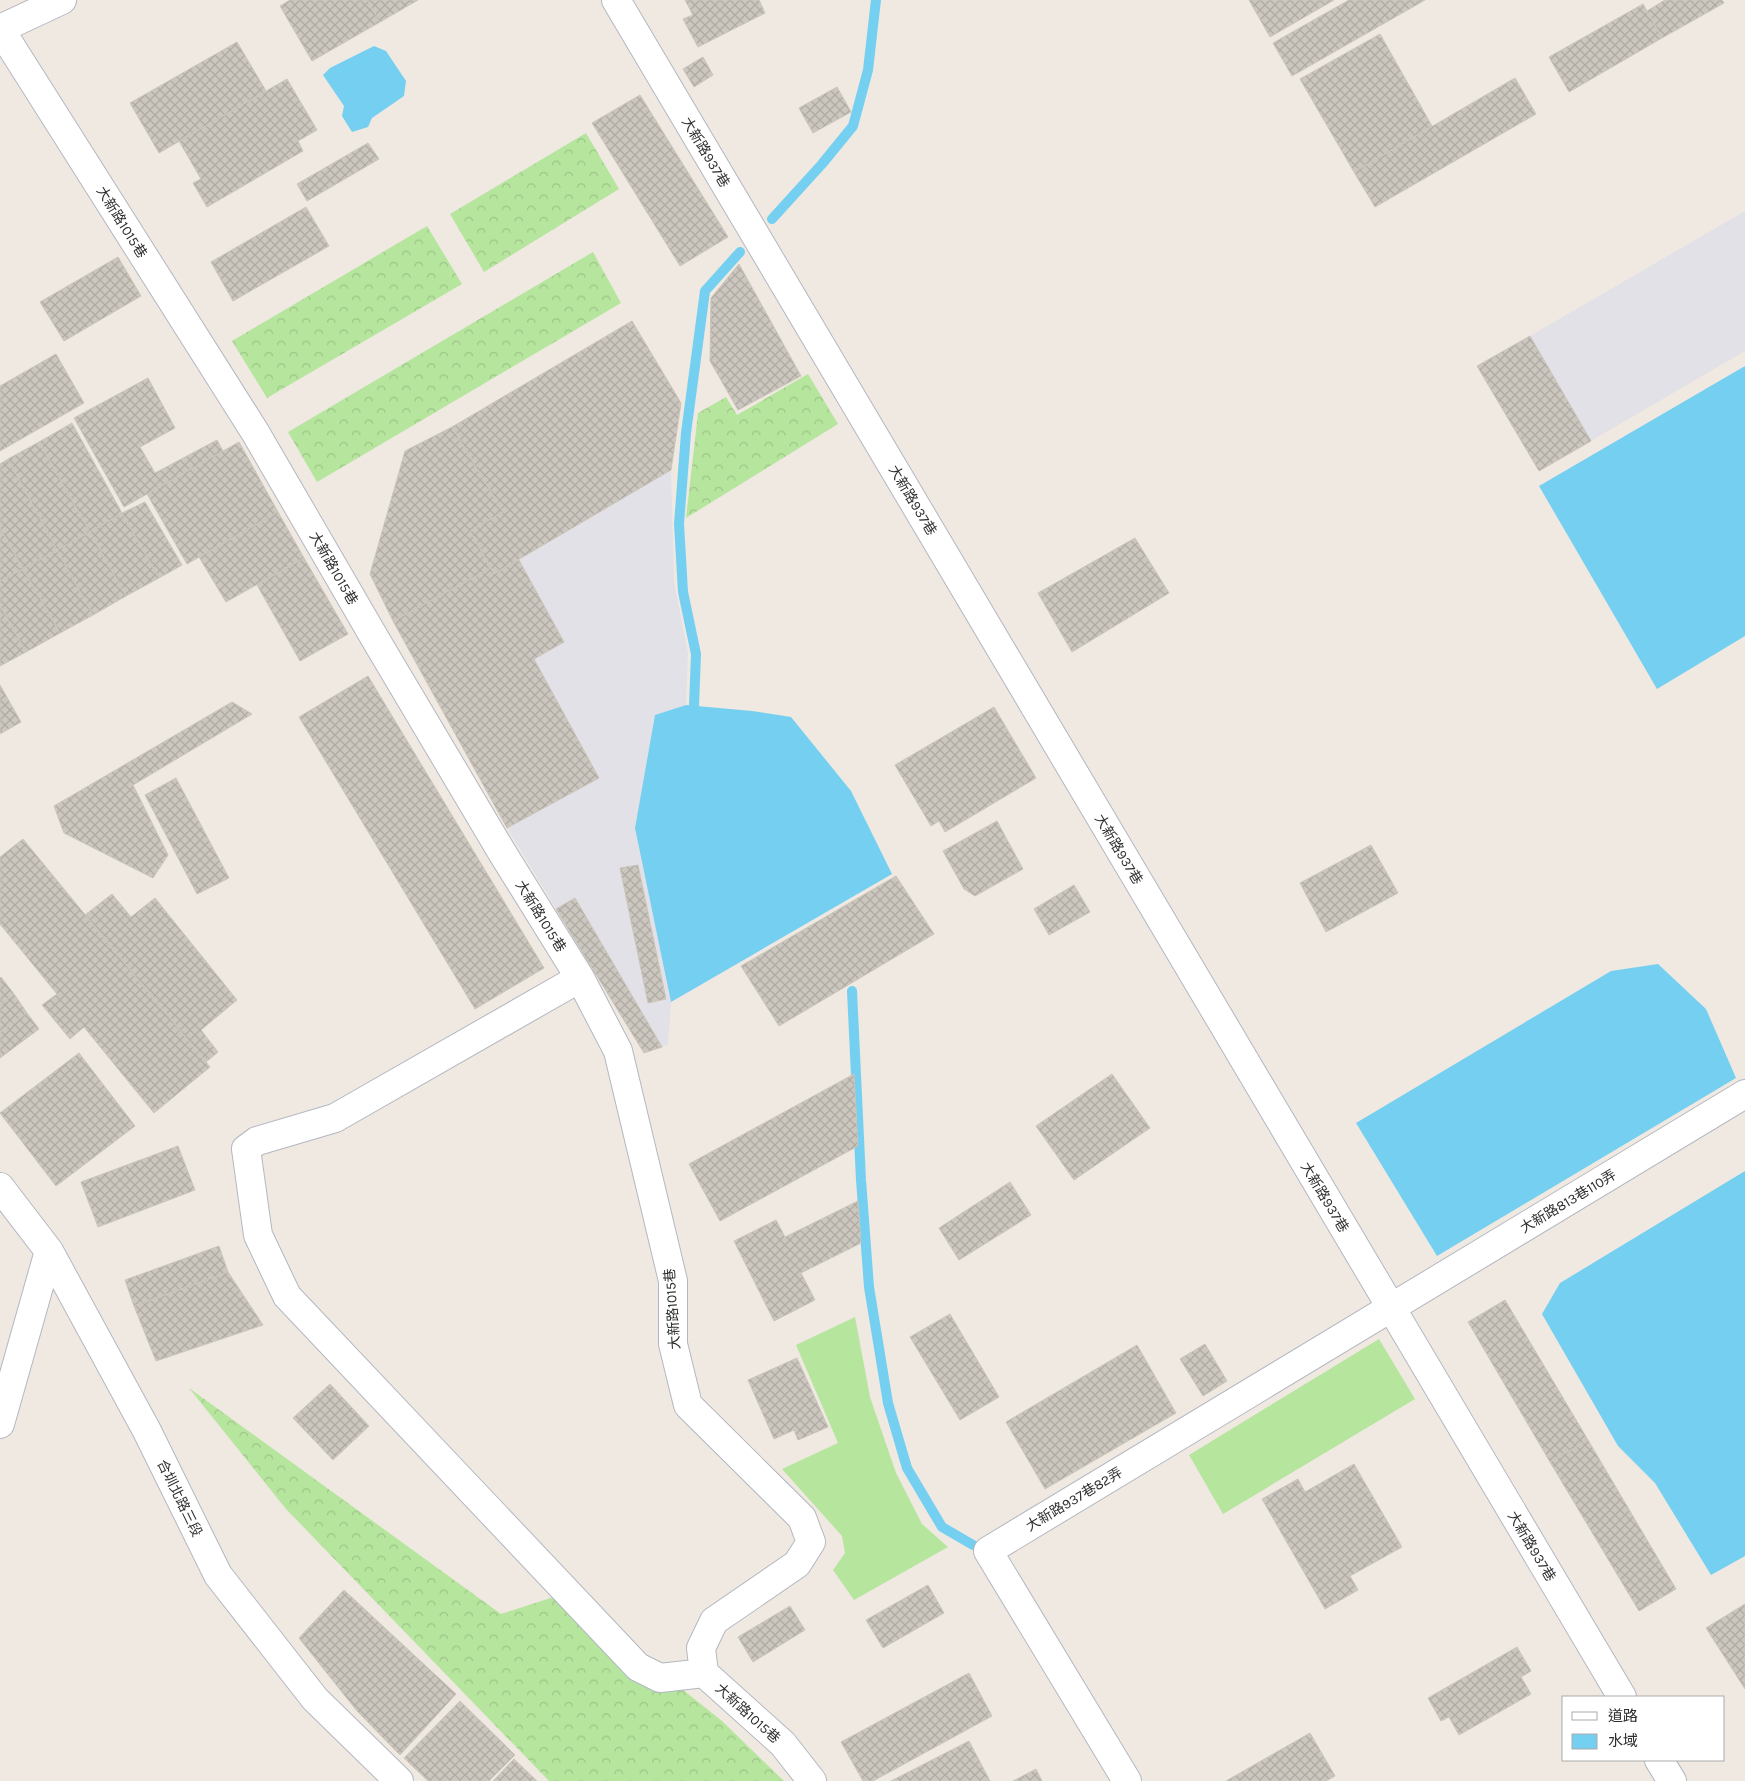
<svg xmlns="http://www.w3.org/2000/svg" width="1745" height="1781" font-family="Karla,'Noto Sans TC',sans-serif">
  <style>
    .industrial { fill: #e3e1e8 }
    .grass { fill: #b6e59e }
    .forest { fill: url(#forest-crowns) }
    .water { fill: #75cff0 }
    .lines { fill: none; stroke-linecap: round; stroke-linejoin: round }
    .stream { stroke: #75cff0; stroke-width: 10 }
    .building { fill: url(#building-cross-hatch); stroke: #cbc5ba }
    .minor-casing { stroke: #b4b7c1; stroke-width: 30 }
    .minor { stroke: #fff; stroke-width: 28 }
    .labels { text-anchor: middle; stroke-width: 4; stroke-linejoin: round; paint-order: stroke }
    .street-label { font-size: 14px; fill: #2e2e2e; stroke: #fff }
  </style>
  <defs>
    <pattern id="forest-crowns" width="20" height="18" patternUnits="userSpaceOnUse" patternTransform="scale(1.25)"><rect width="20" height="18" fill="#b6e59e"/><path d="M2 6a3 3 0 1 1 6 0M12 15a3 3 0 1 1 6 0" fill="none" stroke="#9dc588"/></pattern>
    <pattern id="building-cross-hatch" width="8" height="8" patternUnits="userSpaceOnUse" patternTransform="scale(1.25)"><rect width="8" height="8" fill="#cbc7bf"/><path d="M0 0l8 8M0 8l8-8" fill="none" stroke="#afaba4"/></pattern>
  </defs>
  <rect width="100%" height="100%" fill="#efe9e1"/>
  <path class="industrial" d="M1745 211V351L1591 441 1530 336Z
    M671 470 674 582 688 653 686 705 655 715 635 828 671 1002 668 1045 644 1053 507 828 599 778 534 659 564 642 519 560Z"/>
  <path class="grass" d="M855 1317 870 1397 896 1473 922 1524 948 1547 854 1600 833 1570 845 1553 842 1536 782 1469 838 1443 796 1345Z
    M1379 1339 1415 1399 1223 1514 1189 1455Z"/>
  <path class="forest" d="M586 133 619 189 484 272 450 214Z
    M427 226 462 284 267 398 232 341Z
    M593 252 621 303 317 482 288 432Z
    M808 374 838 424 686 518 698 413 726 397 737 415Z
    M189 1388 501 1614 563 1594 722 1721 784 1781H549L286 1509Z"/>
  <path class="water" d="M374 46 386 51 406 81 404 96 372 118 368 127 352 132 342 116 344 106 323 75 330 68Z
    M1745 366V636L1657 689 1539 486Z
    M686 705 752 711 791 717 851 791 892 874 671 1002 635 828 655 715Z
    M1658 964 1706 1009 1736 1078 1437 1256 1356 1123 1611 971Z
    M1745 1171V1556L1711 1575 1655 1483 1618 1446 1542 1314 1560 1283Z"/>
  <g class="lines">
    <path class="stream" d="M772 219 822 164 853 126 868 70 876 0
      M694 706 696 654 683 592 679 524 686 433 705 291 740 252
      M852 991 861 1180 869 1287 888 1403 907 1468 942 1527 973 1545"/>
  </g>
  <path class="building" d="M290 0H367L380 22 312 61 280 6Z
    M367 0H418L380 22Z
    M685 0H759L765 13 698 47 683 19 693 15Z
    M1249 0H1334L1270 37Z
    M1349 0H1425L1292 76 1273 43Z
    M1665 0H1722L1724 3 1662 38 1647 11Z
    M1643 4 1662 38 1569 92 1549 57Z
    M1380 34 1432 126 1354 172 1300 79Z
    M237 42 266 91 159 153 130 103Z
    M703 57 713 75 694 87 683 69Z
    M1515 78 1536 114 1375 207 1354 172Z
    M287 79 317 130 298 141 303 151 207 207 193 183 201 179 179 141Z
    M837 87 851 112 813 133 799 108Z
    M640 95 728 237 680 266 592 123Z
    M368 143 379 159 307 201 297 184Z
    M306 207 329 246 233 301 211 262Z
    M118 257 141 296 64 341 40 302Z
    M739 264 801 376 738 410 710 361 711 298Z
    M632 321 681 403 671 470 494 574 470 531 503 512 452 427Z
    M1530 336 1591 441 1539 471 1477 366Z
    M56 354 84 403 0 451V386Z
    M148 378 175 428 140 447 155 473 217 440 223 451 124 507 74 418Z
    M72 423 122 513 90 532 39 442Z
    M452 427 503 512 470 531 491 568 393 621 370 574 405 451Z
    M39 442 90 532 57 550 8 459Z
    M239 442 278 512 187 564 147 494Z
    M8 459 57 550 23 569 0 528V464Z
    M145 502 182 565 159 578 122 513Z
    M278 512 304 558 226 602 199 557Z
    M122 513 159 578 126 596 90 532Z
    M0 528 23 569 0 581Z
    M90 532 126 596 93 615 57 550Z
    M1135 538 1169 593 1072 652 1038 593Z
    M57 550 93 615 60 633 23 569Z
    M304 558 348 634 300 661 257 585Z
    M519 560 564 642 534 659 599 778 507 828 393 621 491 568 494 574Z
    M23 569 60 633 26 652 0 605V581Z
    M0 605 26 652 0 666Z
    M368 676 544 968 475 1009 299 717Z
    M0 685 21 722 0 734Z
    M232 702 252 714 133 785 168 855 153 878 64 833 54 806Z
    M994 707 1036 778 945 832 939 821 931 826 895 765Z
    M176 778 229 878 197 894 145 795Z
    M997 821 1023 869 975 896 964 889 943 851Z
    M23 839 210 1067 154 1113 84 1027 70 1039 42 1005 57 994 0 924V857Z
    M1371 845 1398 893 1326 932 1300 883Z
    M638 865 666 999 648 1003 620 868Z
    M896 876 934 934 779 1026 741 966Z
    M1074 885 1090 912 1049 935 1034 909Z
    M112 894 131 917 155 898 237 1000 201 1030 218 1052 206 1062 85 915Z
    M575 898 662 1047 644 1053 556 909Z
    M1 977 14 994 0 1004V978Z
    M14 994 27 1013 0 1032V1004Z
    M27 1013 39 1029 0 1058V1032Z
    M79 1053 135 1126 56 1186 0 1113Z
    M854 1074 858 1146 720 1221 689 1164Z
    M1112 1074 1150 1128 1074 1180 1036 1126Z
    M178 1146 195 1190 98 1227 81 1182Z
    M1010 1182 1031 1215 959 1260 939 1228Z
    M858 1201 861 1243 801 1273 815 1300 774 1321 734 1241 776 1220 785 1237Z
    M219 1246 228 1272 134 1306 125 1280Z
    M228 1272 263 1325 156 1361 134 1306Z
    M1505 1300 1588 1440 1550 1462 1468 1322Z
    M950 1314 999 1397 960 1420 910 1337Z
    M1205 1344 1227 1381 1203 1396 1180 1359Z
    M1137 1345 1176 1413 1045 1489 1006 1422Z
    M797 1358 828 1427 798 1440 794 1430 774 1439 748 1380Z
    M330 1384 369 1426 333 1460 293 1418Z
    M1588 1440 1676 1589 1639 1611 1550 1462Z
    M1354 1464 1402 1547 1350 1576 1358 1590 1325 1609 1262 1499 1298 1479 1305 1492Z
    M928 1585 944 1613 883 1648 866 1620Z
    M344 1590 456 1694 400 1755 357 1711 299 1638Z
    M1745 1604V1689L1706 1628Z
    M790 1606 805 1630 753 1662 738 1637Z
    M1517 1647 1531 1671 1521 1677 1531 1694 1459 1735 1449 1717 1441 1721 1428 1698Z
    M969 1673 992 1716 873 1781H863L841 1742Z
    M460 1701 515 1755 489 1781H428L404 1758Z
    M1310 1733 1335 1776 1326 1781H1226Z
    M969 1741 990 1781H891Z
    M514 1759 537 1781H493Z
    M1036 1769 1042 1781H1013Z"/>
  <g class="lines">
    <defs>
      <path id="minor" d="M616 0 1622 1697
        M0 29 255 432 377 642 503 854 580 978 618 1051 673 1281V1344L688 1405 802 1518 811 1542 797 1564 714 1621 701 1648 704 1673 783 1744 812 1781
        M0 29 62 0
        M580 978 335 1118 257 1141 246 1149 258 1235 287 1296 638 1667 660 1678 704 1673
        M0 1187 49 1251 147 1431 218 1575 315 1699 399 1781
        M0 1424 49 1251
        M1659 1760 1672 1781
        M1127 1781 988 1551 1745 1094"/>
    </defs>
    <use href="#minor" class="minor-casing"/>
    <use href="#minor" class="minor"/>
  </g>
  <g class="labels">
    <g class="street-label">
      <text transform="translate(706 152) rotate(59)" y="5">大新路937巷</text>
      <text transform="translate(122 222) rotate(58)" y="5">大新路1015巷</text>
      <text transform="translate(913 500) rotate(59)" y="5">大新路937巷</text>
      <text transform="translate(334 568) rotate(60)" y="5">大新路1015巷</text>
      <text transform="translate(1119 849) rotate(59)" y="5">大新路937巷</text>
      <text transform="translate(541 916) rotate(58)" y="5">大新路1015巷</text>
      <text transform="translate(1325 1197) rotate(59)" y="5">大新路937巷</text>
      <text transform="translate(1568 1201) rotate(-31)" y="5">大新路813巷110弄</text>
      <text transform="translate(672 1309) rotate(-94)" y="5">大新路1015巷</text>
      <text transform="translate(180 1498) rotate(64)" y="5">合圳北路三段</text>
      <text transform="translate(1074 1499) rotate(-31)" y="5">大新路937巷82弄</text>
      <text transform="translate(1532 1546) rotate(59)" y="5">大新路937巷</text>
      <text transform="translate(748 1713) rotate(42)" y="5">大新路1015巷</text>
    </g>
  </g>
  <rect x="1562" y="1696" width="162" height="65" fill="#ffffff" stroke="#ababab"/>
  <rect x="1572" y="1712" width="25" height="8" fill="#ffffff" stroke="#ababab"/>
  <text x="1608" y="1721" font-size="15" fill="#2e2e2e">道路</text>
  <rect x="1572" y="1734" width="25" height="15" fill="#75cff0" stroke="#ababab"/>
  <text x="1608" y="1746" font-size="15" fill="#2e2e2e">水域</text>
</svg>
